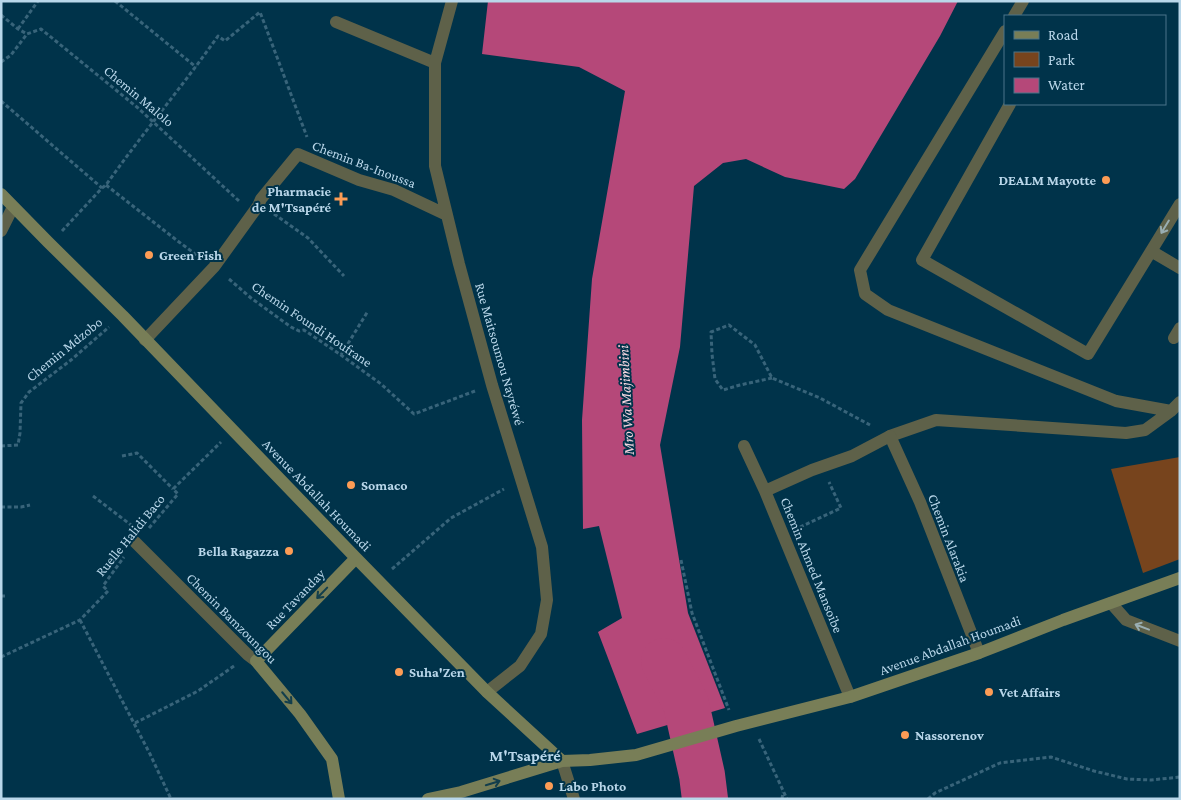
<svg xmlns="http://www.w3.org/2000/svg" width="1181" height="800" font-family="'Crimson Pro',serif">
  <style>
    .green { fill: #77441d }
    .water { fill: #b54879 }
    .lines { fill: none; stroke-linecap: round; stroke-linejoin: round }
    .river { stroke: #b54879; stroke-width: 46 }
    .path { stroke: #38647a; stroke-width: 3; stroke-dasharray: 4 2.5; stroke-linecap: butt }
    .lane { stroke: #5e6149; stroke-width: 12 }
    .street { stroke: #5e6149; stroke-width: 12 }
    .secondary { stroke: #787e57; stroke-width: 12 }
    .oneway { stroke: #99aeb2 }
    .oneway2 { stroke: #123e4c }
    .poi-dot { fill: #fd9c55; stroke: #00334a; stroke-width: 2 }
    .labels { text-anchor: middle; stroke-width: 4; stroke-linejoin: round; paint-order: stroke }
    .street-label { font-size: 14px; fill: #b9d7ea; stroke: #00334a }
    .poi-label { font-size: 14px; font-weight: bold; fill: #b9d7ea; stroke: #00334a; text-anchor: start }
    .water-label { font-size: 15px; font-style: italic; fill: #f4d6e0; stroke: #00334a }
    .quarter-label { font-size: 16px; font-weight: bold; fill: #b9d7ea; stroke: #00334a }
  </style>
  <rect width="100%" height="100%" fill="#00334a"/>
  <path class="green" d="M1180 457V559L1143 573 1111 469Z"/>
  <path class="water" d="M488 1H958L940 36 855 179 844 189 785 177 746 159 723 163 694 186 680 347 660 445 688 613 725 708 637 734 598 632 622 618 599 526 583 529 582 420 592 279 625 91 579 67 482 54Z"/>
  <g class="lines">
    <path class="river" d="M664 661 686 704 702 775 705 799"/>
    <path class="path" d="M115 1 196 67
      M1 15 18 29 27 34 41 29 138 108 239 201
      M18 29 38 1
      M1 62 11 55 27 34
      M1 101 102 188
      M106 185 179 242 198 256
      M274 214 308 238 344 276
      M62 231 102 188 106 185C142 134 182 87 218 36L225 41 260 12 307 137
      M229 279 251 298 291 327 299 331 304 330 341 355 381 384 414 414 475 391
      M341 355 368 311
      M772 378 740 385 723 390 715 379 712 354 711 332 729 325 755 345 772 378 820 398 870 425
      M1 446 18 445 20 433 21 403 29 392 71 360 109 327
      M122 456 137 453 173 489
      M93 496 131 525
      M1 507H21L30 505
      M800 527 841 508 829 482
      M149 528 178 494 173 489 221 442
      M681 560 692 613 729 710
      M392 569 451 518 504 489
      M1 596H5
      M80 620 150 754 171 799
      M1 657 80 620 108 591 103 586 124 557
      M135 723 198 691 234 666
      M759 739 787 799
      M782 799 783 792
      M928 799 935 793 1000 763 1051 757 1094 771 1127 779 1151 780 1180 777"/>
    <path class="lane" d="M1014 16 1023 1
      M336 22 435 63
      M1005 31 860 270 865 294 888 310 1116 401 1171 411
      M1010 104 922 260 1088 354 1180 204
      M1151 251 1180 268
      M1174 338 1180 328
      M890 436 936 420 1126 433 1145 430 1171 411 1180 402
      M135 542 248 655 256 661
      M562 761 574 799"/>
    <path class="street" d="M452 1 435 63V166L459 264 492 385 542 547 547 600 541 634 520 666 487 692
      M1 231 13 207
      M145 340 214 267 258 206 261 199 298 154 359 180 394 190 447 215
      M744 446 765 491 850 697
      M765 491 812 470 852 456 890 436 920 502 979 653
      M1111 603 1126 620 1180 641"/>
    <path class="secondary" d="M1 194 48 242 123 316 356 558 487 692 562 761 590 760 636 755 736 726 850 697 979 653 1063 620 1180 578
      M339 799 332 759 300 714 256 661 356 558
      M428 799 461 792 562 761"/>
  </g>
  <defs><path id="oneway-shaft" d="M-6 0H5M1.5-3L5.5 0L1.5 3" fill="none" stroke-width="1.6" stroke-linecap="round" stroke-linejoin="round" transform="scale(1.25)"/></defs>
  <g class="oneway">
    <use href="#oneway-shaft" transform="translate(1165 227) rotate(121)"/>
    <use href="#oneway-shaft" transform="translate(1142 627) rotate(-159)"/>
  </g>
  <g class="oneway2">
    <use href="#oneway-shaft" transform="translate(322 593) rotate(134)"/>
    <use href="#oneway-shaft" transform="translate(287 698) rotate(50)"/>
    <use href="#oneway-shaft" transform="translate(493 783) rotate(-17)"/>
  </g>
  <g class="poi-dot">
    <circle cx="1106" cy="180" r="5"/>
    <path d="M338.5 191.5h5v5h5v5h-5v5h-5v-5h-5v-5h5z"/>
    <circle cx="149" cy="255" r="5"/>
    <circle cx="351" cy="485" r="5"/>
    <circle cx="289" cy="551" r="5"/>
    <circle cx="399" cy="672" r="5"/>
    <circle cx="989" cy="692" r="5"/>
    <circle cx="905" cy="735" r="5"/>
    <circle cx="549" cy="786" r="5"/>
  </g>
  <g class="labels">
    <g class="street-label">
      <text transform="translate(139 96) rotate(40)" y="5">Chemin Malolo</text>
      <text transform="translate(364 164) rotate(21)" y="5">Chemin Ba-Inoussa</text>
      <text transform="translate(312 324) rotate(34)" y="5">Chemin Foundi Houfrane</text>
      <text transform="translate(64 349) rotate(-39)" y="5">Chemin Mdzobo</text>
      <text transform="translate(500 354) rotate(74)" y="5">Rue Maitsoumou Nayréwé</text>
      <text transform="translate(317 495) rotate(46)" y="5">Avenue Abdallah Houmadi</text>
      <text transform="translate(130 535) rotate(-51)" y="5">Ruelle Halidi Baco</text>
      <text transform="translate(949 538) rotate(69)" y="5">Chemin Alarakia</text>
      <text transform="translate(812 565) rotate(68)" y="5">Chemin Ahmed Mansoibe</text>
      <text transform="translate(295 599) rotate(-46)" y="5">Rue Tavanday</text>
      <text transform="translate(232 618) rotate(45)" y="5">Chemin Bamzoungou</text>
      <text transform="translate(950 645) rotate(-20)" y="5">Avenue Abdallah Houmadi</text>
    </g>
    <g class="poi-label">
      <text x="1096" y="185" text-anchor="end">DEALM Mayotte</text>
      <text x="331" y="196" text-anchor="end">Pharmacie<tspan x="331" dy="16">de M'Tsapéré</tspan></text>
      <text x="159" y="260">Green Fish</text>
      <text x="361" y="490">Somaco</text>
      <text x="279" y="556" text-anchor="end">Bella Ragazza</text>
      <text x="409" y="677">Suha'Zen</text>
      <text x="999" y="697">Vet Affairs</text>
      <text x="915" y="740">Nassorenov</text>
      <text x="559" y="791">Labo Photo</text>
    </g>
    <g class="water-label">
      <text transform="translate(626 400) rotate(-93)" y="5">Mro Wa Majimbini</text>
    </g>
    <g class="quarter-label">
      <text x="525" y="761">M'Tsapéré</text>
    </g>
  </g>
  <rect width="1181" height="800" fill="none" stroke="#b9d7ea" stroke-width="5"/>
  <rect x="1004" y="15" width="162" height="90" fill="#00334a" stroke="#4a758a"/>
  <rect x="1014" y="31" width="25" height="8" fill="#787e57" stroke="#4a758a"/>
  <text x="1048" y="40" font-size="15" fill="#b9d7ea">Road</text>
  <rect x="1014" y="52" width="25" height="15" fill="#77441d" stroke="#4a758a"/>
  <text x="1048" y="65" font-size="15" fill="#b9d7ea">Park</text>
  <rect x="1014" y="78" width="25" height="15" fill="#b54879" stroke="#4a758a"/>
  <text x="1048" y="90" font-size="15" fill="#b9d7ea">Water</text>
</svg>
